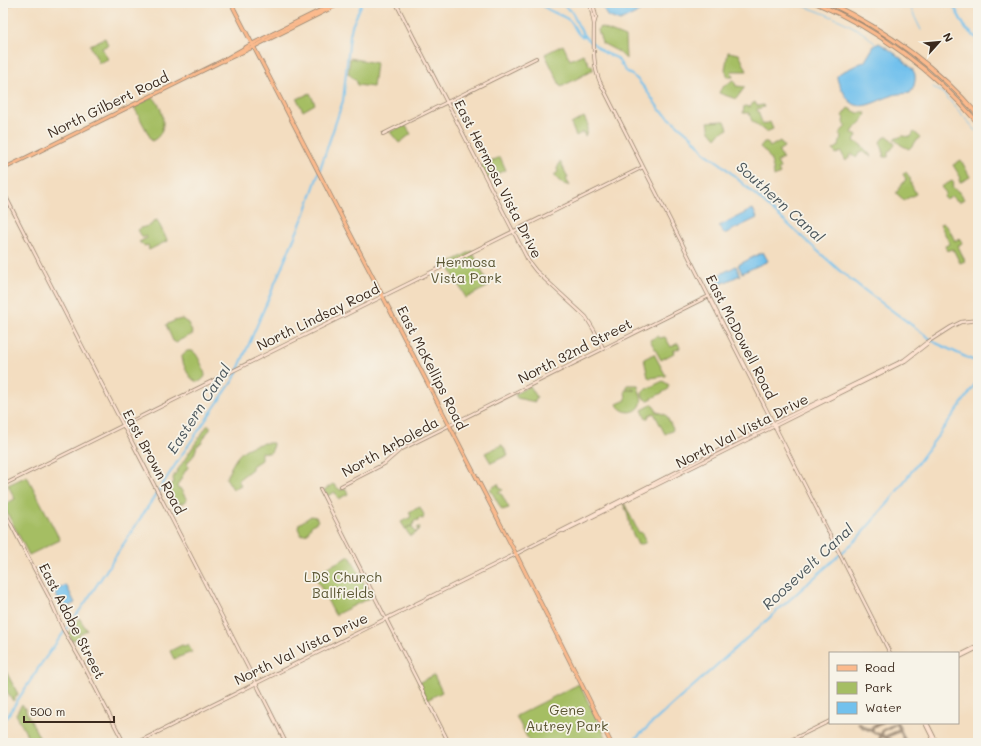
<svg xmlns="http://www.w3.org/2000/svg" width="981" height="746" font-family="Mali,sans-serif">
  <style>
    .green { fill: #a5be63; stroke: #707440 }
    .water { fill: #72c1ed; stroke: #567686 }
    .lines { fill: none; stroke-linecap: round; stroke-linejoin: round }
    .stream { stroke: #72c1ed; stroke-width: 1 }
    .canal { stroke: #72c1ed; stroke-width: 2 }
    .river { stroke: #72c1ed; stroke-width: 2.5 }
    .taxiway { stroke: #97846f; stroke-width: 3 }
    .secondary-casing { stroke: #97846f; stroke-width: 4 }
    .primary-casing { stroke: #97846f; stroke-width: 4.5 }
    .highway-casing { stroke: #97846f; stroke-width: 5 }
    .secondary { stroke: #fde3d1; stroke-width: 2.5 }
    .primary { stroke: #fbba8d; stroke-width: 3 }
    .highway { stroke: #fbba8d; stroke-width: 3.5 }
    .labels { text-anchor: middle; stroke-width: 3.5; stroke-linejoin: round; paint-order: stroke }
    .street-label { font-size: 14px; fill: #3b2a1e; stroke: #f7f3e8 }
    .park-label { font-size: 14px; fill: #5b5633; stroke: #f7f3e8 }
    .water-label { font-size: 15px; font-style: italic; fill: #4c575c; stroke: #f7f3e8 }
  </style>
  <rect width="100%" height="100%" fill="#f7f3e8"/>
  <filter id="ink" filterUnits="userSpaceOnUse"><feTurbulence type="fractalNoise" baseFrequency=".025" numOctaves="2"/><feDisplacementMap in="SourceGraphic" scale="8" xChannelSelector="R" yChannelSelector="G"/><feConvolveMatrix kernelMatrix="1 2 1 2 8 2 1 2 1" color-interpolation-filters="sRGB"/></filter>
  <filter id="wash" filterUnits="userSpaceOnUse"><feTurbulence type="fractalNoise" baseFrequency=".012" numOctaves="4" result="noise"/><feDisplacementMap in="SourceGraphic" scale="16" xChannelSelector="R" yChannelSelector="G"/><feGaussianBlur stdDeviation="0.9" result="paint"/><feColorMatrix in="noise" values="0 0 0 0 0 0 0 0 0 0 0 0 0 0 0 0 0 1.4 0 .05"/><feComposite in="paint" operator="in"/></filter>
  <g filter="url(#wash)">
    <rect width="100%" height="100%" fill="#f3ddc0"/>
    <path class="green" d="M600 27 625 37 626 59 619 52 602 43 598 30Z
      M105 38 108 45 102 48 108 59 99 63 90 45Z
      M563 45 570 60 583 54 590 66 592 65 593 70 561 87 545 54Z
      M728 52 739 54 747 71H731L733 77H728L725 70Z
      M350 58 376 63 373 87 357 85V82L350 75 348 74Z
      M732 80H734L736 86 745 87 736 99 719 93C722 85 727 86 732 80Z
      M310 93 315 104 303 111 297 99Z
      M153 97C164 108 169 133 152 141L134 107Z
      M755 102 757 106 763 105 764 107 757 109 763 125 770 122 773 129 766 132 752 121 749 113H743L744 106 750 107 752 104Z
      M848 108 858 113H866C863 123 856 124 852 133L857 136 854 141 861 145 872 157 861 151 856 158 852 154 846 161 841 152 836 154 833 150 839 146 841 137 839 134 846 126 843 122 844 118 842 116Z
      M584 117 588 125 586 135 585 136 583 132 576 136 571 124Z
      M723 121H725L728 129 720 133 716 138 710 131 708 122Z
      M405 125 411 134 399 143 390 132Z
      M914 132 920 137 909 149 901 145 894 139 903 136 911 137Z
      M888 136 895 144 891 150 888 151V157H884L883 150 880 142 882 139Z
      M780 141 784 147 778 151 783 159 777 162 780 168 778 170 780 174 774 177C773 165 771 155 760 147L764 142H767L770 147Z
      M500 157 506 170 486 178 480 167Z
      M961 160 970 177 961 182 959 181 961 178 953 165Z
      M560 162 561 163 568 178 566 179 570 186 561 183 554 175 558 172 557 169Z
      M906 172 910 178 911 184 916 194 904 200 896 193 906 179 903 174Z
      M952 181 954 183 952 187 959 192 964 199 959 202 951 196 947 200 944 197 946 193 941 187Z
      M157 220 167 240V241L149 250 148 249 149 248 148 245 145 246 139 242 147 238 146 236 143 238 138 230 141 228 151 225 154 221Z
      M943 223 949 229 955 241 960 239 962 243 958 246 965 261 960 263 953 249 947 251 945 246 950 244 940 224Z
      M472 251 489 286 466 298 447 264Z
      M182 319 188 323 193 334 180 340 177 343 173 341 166 325 174 321Z
      M658 336 659 338 665 337 671 347 678 343 680 348 673 351 674 353 661 360 650 340Z
      M187 351C190 351 191 350 194 352 198 355 205 371 205 376 195 394 181 364 182 355Z
      M654 354 666 376 650 378 648 377 644 359Z
      M663 381 669 385 667 390 649 400 644 399 642 394 644 390Z
      M627 385H638C638 390 643 397 641 404 637 415 621 414 617 404L626 400 625 390H635L627 389Z
      M530 386 537 397 535 402 517 398 515 394Z
      M653 404 657 412 666 415 673 429 672 431 665 434 654 413 649 415 648 418H646L642 410Z
      M207 426H210V430C204 434 204 443 197 446L194 455 187 463 188 467 184 473 177 486 178 489 180 488 187 500 184 503H179V506L176 507 174 506 172 499 166 490 163 491 166 487 174 483 173 478 175 474Z
      M264 443H273L272 451 269 453 261 452V460L252 466V469L239 479V482L241 485 233 489 226 478C236 457 239 448 264 443Z
      M502 445 508 455 491 463 485 453Z
      M27 476 60 540 29 555 3 505 15 499 8 485Z
      M333 484 340 490 346 489 348 494 338 499 335 492 327 496 324 490Z
      M498 484 500 489 501 488 503 490 498 492 502 495 509 508 502 510 490 489Z
      M623 503H624L639 533 641 532 646 541 645 543 638 545 631 530 627 512Z
      M420 507 424 515 423 519 419 518 418 521 415 520 413 525 406 528 412 526 415 532 418 531 417 528 419 527 420 529 416 533 410 536 401 522 411 517 409 512Z
      M311 516 316 517 318 521 311 526 307 534 301 535 298 528 299 524Z
      M350 556 371 597 335 615 314 574Z
      M79 618 87 630 79 634V637L71 641 70 635 68 634Z
      M187 644 192 652 174 659 170 651 182 645 185 646Z
      M3 666 18 694 13 701 3 685Z
      M434 675 442 692 427 700 418 683Z
      M579 684 609 743H530L516 716Z
      M22 704 24 708H26V711L42 743H31L16 714Z"/>
    <path class="water" d="M601 3H656L620 21 607 16Z
      M879 43C888 48 909 63 914 72 917 77 914 89 910 93 904 94 897 93 891 96 872 102 855 117 843 91 840 86 837 82 837 76L840 73 865 61 874 46Z
      M753 209 757 218 724 234 719 226Z
      M763 252 768 261 742 273 738 265Z
      M736 266 740 275 715 287 711 279Z
      M66 585 75 603 63 609 54 591Z"/>
    <g class="lines">
      <path class="stream" d="M796 3C817 11 863 26 876 45
        M908 3 921 30
        M933 87 944 94 978 133"/>
      <path class="canal" d="M540 3C548 13 561 13 570 21 576 27 576 36 585 37
        M560 3 572 12 578 25 585 37 605 53 617 58 625 70 637 79 646 90 660 110 692 137 705 153 721 164 840 271 867 292 936 343 970 359 978 362
        M3 723 41 664 85 603 183 453 234 379 305 213 318 175 343 101 350 35 352 26 362 3
        M630 743 856 540 889 502 968 395 975 384"/>
      <path class="river" d="M952 3 966 29 978 39"/>
      <path class="taxiway" d="M859 723 863 727 897 743
        M897 723 906 743
        M873 732 872 730 873 727 882 723
        M882 736V731L897 723
        M885 737 899 731 901 732
        M878 743 881 736"/>
    </g>
  </g>
  <g filter="url(#ink)">
    <g class="lines">
      <defs>
        <path id="secondary" d="M396 3 529 262 536 271 586 317 594 330 603 348
          M590 3 594 24
          M593 3 596 17 594 24C594 44 592 64 600 82L890 653
          M3 7 12 3
          M383 134 536 58
          M3 191C96 376 194 558 286 743
          M3 485 643 167
          M341 486 384 464 400 450 709 296
          M320 489 449 743
          M3 509 49 597 63 629 84 666 124 743
          M562 531H564L905 361 928 343
          M958 656 978 646
          M958 658 978 648
          M925 723 935 743
          M927 723 937 743
          M136 743 516 554 725 447 904 360 926 343 951 327 961 322 978 320
          M785 743 830 721"/>
        <path id="primary" d="M231 3 516 554 611 743
          M223 61 251 48 341 3
          M3 169 222 61 250 45 335 3"/>
        <path id="highway" d="M816 3C879 30 934 71 978 123
          M829 3C886 30 937 67 978 115"/>
      </defs>
      <use href="#secondary" class="secondary-casing"/>
      <use href="#primary" class="primary-casing"/>
      <use href="#highway" class="highway-casing"/>
      <use href="#secondary" class="secondary"/>
      <use href="#primary" class="primary"/>
      <use href="#highway" class="highway"/>
    </g>
  </g>
  <g class="labels">
    <g class="street-label">
      <text transform="translate(108 105) rotate(-26)" y="5">North Gilbert Road</text>
      <text transform="translate(498 179) rotate(63)" y="5">East Hermosa Vista Drive</text>
      <text transform="translate(318 317) rotate(-26)" y="5">North Lindsay Road</text>
      <text transform="translate(741 337) rotate(63)" y="5">East McDowell Road</text>
      <text transform="translate(575 351) rotate(-27)" y="5">North 32nd Street</text>
      <text transform="translate(432 368) rotate(63)" y="5">East McKellips Road</text>
      <text transform="translate(742 431) rotate(-27)" y="5">North Val Vista Drive</text>
      <text transform="translate(390 447) rotate(-29)" y="5">North Arboleda</text>
      <text transform="translate(154 462) rotate(62)" y="5">East Brown Road</text>
      <text transform="translate(72 621) rotate(63)" y="5">East Adobe Street</text>
      <text transform="translate(301 649) rotate(-26)" y="5">North Val Vista Drive</text>
    </g>
    <g class="park-label">
      <text x="466" y="267">Hermosa<tspan x="466" dy="16">Vista Park</tspan></text>
      <text x="343" y="582">LDS Church<tspan x="343" dy="16">Ballfields</tspan></text>
      <text x="567" y="715">Gene<tspan x="567" dy="16">Autrey Park</tspan></text>
    </g>
    <g class="water-label">
      <text transform="translate(780 202) rotate(42)" y="5">Southern Canal</text>
      <text transform="translate(199 409) rotate(-57)" y="5">Eastern Canal</text>
      <text transform="translate(808 567) rotate(-43)" y="5">Roosevelt Canal</text>
    </g>
  </g>
  <rect width="981" height="746" fill="none" stroke="#f7f3e8" stroke-width="16"/>
  <rect x="829" y="652" width="130" height="72" fill="#f7f3e8" stroke="#aca397"/>
  <rect x="837" y="665" width="20" height="6" fill="#fbba8d" stroke="#aca397"/>
  <text x="865" y="672" font-size="12" fill="#3b2a1e">Road</text>
  <rect x="837" y="682" width="20" height="12" fill="#a5be63" stroke="#aca397"/>
  <text x="865" y="692" font-size="12" fill="#3b2a1e">Park</text>
  <rect x="837" y="702" width="20" height="12" fill="#72c1ed" stroke="#aca397"/>
  <text x="865" y="712" font-size="12" fill="#3b2a1e">Water</text>
  <g transform="translate(939 42) rotate(63)" stroke="#f7f3e8" stroke-width="3" paint-order="stroke">
  <path d="M0-3L7 15L0 10L-7 15Z" fill="#3b2a1e"/>
  <text y="-6" font-size="11" font-weight="bold" text-anchor="middle" fill="#3b2a1e">N</text>
  </g>
  <path d="M24 716v6h90v-6" fill="none" stroke="#3b2a1e" stroke-width="2"/>
  <text x="30" y="716" font-size="12" fill="#3b2a1e" stroke="#f7f3e8" stroke-width="3" paint-order="stroke">500 m</text>
</svg>
